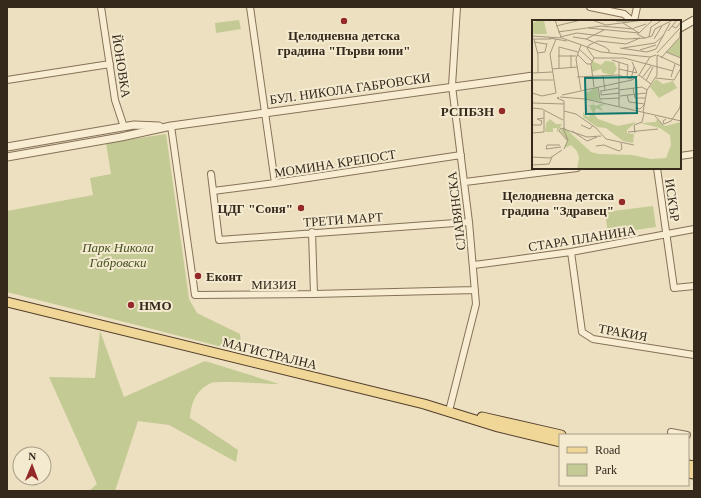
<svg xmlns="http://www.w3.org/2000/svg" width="701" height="498" font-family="Georgia,serif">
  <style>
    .green { fill: #c3ca94 }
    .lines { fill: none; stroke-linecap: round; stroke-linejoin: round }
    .minor-casing { stroke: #857158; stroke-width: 8 }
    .tertiary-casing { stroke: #857158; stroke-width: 9 }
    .primary-casing { stroke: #533f2d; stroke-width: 11 }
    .minor { stroke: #f8edd3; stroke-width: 6 }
    .tertiary { stroke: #f8edd3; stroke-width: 7 }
    .primary { stroke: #f0d697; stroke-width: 9 }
    .poi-dot { fill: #932a29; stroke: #f4eacf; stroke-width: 1.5 }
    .labels { text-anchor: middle; stroke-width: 4; stroke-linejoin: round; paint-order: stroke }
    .poi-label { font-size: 13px; font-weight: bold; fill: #35291c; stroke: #f4eacf; text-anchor: end }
    .street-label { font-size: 13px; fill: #35291c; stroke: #f4eacf }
    .park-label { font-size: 13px; font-style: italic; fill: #455123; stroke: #f4eacf }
    .inset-road { fill: none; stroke: #a3977e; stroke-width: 1 }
    .view { fill: #0f766e; fill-opacity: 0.15; stroke: #0f766e; stroke-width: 2 }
    .inset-edge { fill: none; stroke: #35291c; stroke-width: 2 }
  </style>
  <rect width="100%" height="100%" fill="#ede0c0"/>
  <path class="green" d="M239 20 241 29 216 33 215 23Z
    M166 134 189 299 197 313 240 334 242 352 7 292V211L93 195 90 178 111 174 106 143Z
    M653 206 656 227 608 234 605 212Z
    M100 331 124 397 205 361 279 384C268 384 217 380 211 383 196 390 191 403 190 418L238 450 236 462 169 425 138 421 115 491H89L97 484 49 377 95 378Z"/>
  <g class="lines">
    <defs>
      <path id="minor" d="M101 7 115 100 124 127
        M250 7 275 183
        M590 7 624 14 632 21
        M634 21 637 7
        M7 80 110 64
        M171 126 195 295 314 294 475 290
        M680 156 694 154
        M657 168 674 288 694 286
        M211 174 219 240 469 222
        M465 182 577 168
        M213 191 275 183 461 155
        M312 232 314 294
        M571 252 582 332 593 339 694 355
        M474 265 571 252 694 229
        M449 411 476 304 469 222 452 86 457 7
        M671 432 687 435"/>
      <path id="tertiary" d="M680 28 694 20
        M7 147 134 125 159 126
        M7 157 121 137 171 126 533 76"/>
      <path id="primary" d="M7 302 424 404 498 427 560 442
        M482 417 561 435
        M688 465 694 466
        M688 473 694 474"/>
    </defs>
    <use href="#minor" class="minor-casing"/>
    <use href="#tertiary" class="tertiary-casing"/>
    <use href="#primary" class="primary-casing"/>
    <use href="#minor" class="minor"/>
    <use href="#tertiary" class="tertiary"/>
    <use href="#primary" class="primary"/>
  </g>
  <g class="poi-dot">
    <circle cx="344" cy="21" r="4"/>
    <circle cx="502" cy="111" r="4"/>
    <circle cx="622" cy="202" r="4"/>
    <circle cx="301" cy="208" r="4"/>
    <circle cx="198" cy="276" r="4"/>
    <circle cx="131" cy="305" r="4"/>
  </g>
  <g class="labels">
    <g class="poi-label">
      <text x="344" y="40" text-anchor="middle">Целодневна детска<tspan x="344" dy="15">градина "Първи юни"</tspan></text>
      <text x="494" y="116">РСПБЗН</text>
      <text x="614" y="200">Целодневна детска<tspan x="614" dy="15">градина "Здравец"</tspan></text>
      <text x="293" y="213">ЦДГ "Соня"</text>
      <text x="206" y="281" text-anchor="start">Еконт</text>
      <text x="139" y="310" text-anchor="start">HMO</text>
    </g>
    <g class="street-label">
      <text transform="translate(122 66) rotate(81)" y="5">ЙОНОВКА</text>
      <text transform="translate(350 88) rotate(-8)" y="5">БУЛ. НИКОЛА ГАБРОВСКИ</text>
      <text transform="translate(335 163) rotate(-9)" y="5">МОМИНА КРЕПОСТ</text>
      <text transform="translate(673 200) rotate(82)" y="5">ИСКЪР</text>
      <text transform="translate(456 211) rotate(-97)" y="5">СЛАВЯНСКА</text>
      <text transform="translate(343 219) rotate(-4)" y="5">ТРЕТИ МАРТ</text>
      <text transform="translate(582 238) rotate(-9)" y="5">СТАРА ПЛАНИНА</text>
      <text x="274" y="289">МИЗИЯ</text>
      <text transform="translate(623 332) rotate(10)" y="5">ТРАКИЯ</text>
      <text transform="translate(270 353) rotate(14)" y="5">МАГИСТРАЛНА</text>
    </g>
    <g class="park-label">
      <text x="118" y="252">Парк Никола<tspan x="118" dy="15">Габровски</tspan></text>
    </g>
  </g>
  <g transform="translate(532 20)">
    <rect width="149" height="149" fill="#ede0c0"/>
    <path d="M6 0H14L12 1 15 14H0V4ZM147 18 149 19V38L135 32ZM60 41 69 45 73 41 82 42 85 49 81 55 71 53 69 49 60 52ZM124 59 131 64 141 61 145 68 127 78 118 67ZM65 67 67 79 71 82 53 79 54 73ZM61 82 63 86 69 84 74 85 68 86 71 91 64 88 62 94 66 99 86 106 104 102 95 110V113L102 114 101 123 91 121 74 108 65 107 51 97V92L56 97 61 93 57 85H61ZM18 99 24 104H30L25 113V108H21V112H13L14 103ZM125 99 133 106 149 102V149H45L47 138 45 131 39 125 33 128 35 120 28 111 32 107 59 132 67 134 100 135 119 139 134 138 139 125 138 115 128 108 108 103 124 102Z" fill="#c3ca94"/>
    <path class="inset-road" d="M23 0 29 17M60 0 74 5 112 0M84 1H98M91 3 107 13M24 6 49 0M140 6 144 8 149 2M56 8 107 13 121 0M102 8 114 4M136 11 145 0M26 12 69 6 102 9M105 14 113 18 120 16 123 9 141 0M0 16 30 18 69 32 118 37 124 35M28 17 45 13 94 19 113 18M41 17 54 19 73 27 77 30V33M117 17 119 7 130 0M17 18 35 21M108 18 94 24 66 21 57 25 55 28 62 38H92L141 51M0 19H19M2 19 6 35V53M24 19 18 34 24 73M54 19 72 10M122 19 130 6M2 22 14 24M88 28 115 32 124 29 138 3M91 28 123 23 132 15M47 29 60 41M108 30 124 25M134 32 149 38M5 33 13 32 15 23M125 33 149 7M45 34 55 44H59M39 35V48M125 35 149 46M26 36H44M62 38 59 44 62 67M129 38 148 17V12M80 40 96 45 95 57M27 48V27L46 32M20 49 45 47M87 49 105 53 100 42M0 53 20 52M107 55 119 64M71 56 73 70M45 57 86 55 99 59M139 57 143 44M110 58 119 46M124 58 142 60M99 59 102 47M0 60H21M142 60 149 48M114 61 121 47M66 67 68 79 88 78M101 68 103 78H113M49 70 44 39 49 25M69 70V75L88 73M87 70 110 67 115 70M69 71 87 68M0 73 10 76 24 73M30 75 100 60 107 55 118 37M95 75 97 82 113 84 108 89 103 88M88 76 114 73M27 77 25 78 32 81V111L36 120 32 129M28 77 53 79 149 101M1 83 32 84M87 86V42M0 88 10 89 31 100M148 88 149 76M32 91 44 94 64 108 74 119 102 125M111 92 115 70 125 55V35M123 96 131 105M134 99 131 101 132 104 139 101 149 86M1 105H9L10 101 5 99 12 98M49 105 58 109 61 105M40 111 55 121 65 117M96 112 126 109M0 113 12 112V91M103 113 102 105 110 102 112 93M35 120 27 111 29 108 55 117 69 116M28 125H15L14 129 29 127M64 126 72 125 87 131 90 129 89 123M0 137 18 138 30 130M0 145 17 144 20 137"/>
    <path class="view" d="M104 57 105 93 54 94 53 58Z"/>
    <rect width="149" height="149" class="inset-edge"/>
  </g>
  <rect width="701" height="498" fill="none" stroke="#35291c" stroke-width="16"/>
  <rect x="559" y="434" width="130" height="52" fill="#f4eacf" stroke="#a89d87"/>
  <rect x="567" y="447" width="20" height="6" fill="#f0d697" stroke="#a89d87"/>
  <text x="595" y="454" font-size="12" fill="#35291c">Road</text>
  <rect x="567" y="464" width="20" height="12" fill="#c3ca94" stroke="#a89d87"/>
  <text x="595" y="474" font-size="12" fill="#35291c">Park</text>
  <g transform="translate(32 466) rotate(1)"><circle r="19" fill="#f4eacf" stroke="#a89d87"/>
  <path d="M0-3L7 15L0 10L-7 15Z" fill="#932a29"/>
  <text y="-6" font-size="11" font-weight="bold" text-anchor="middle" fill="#35291c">N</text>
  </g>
</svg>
